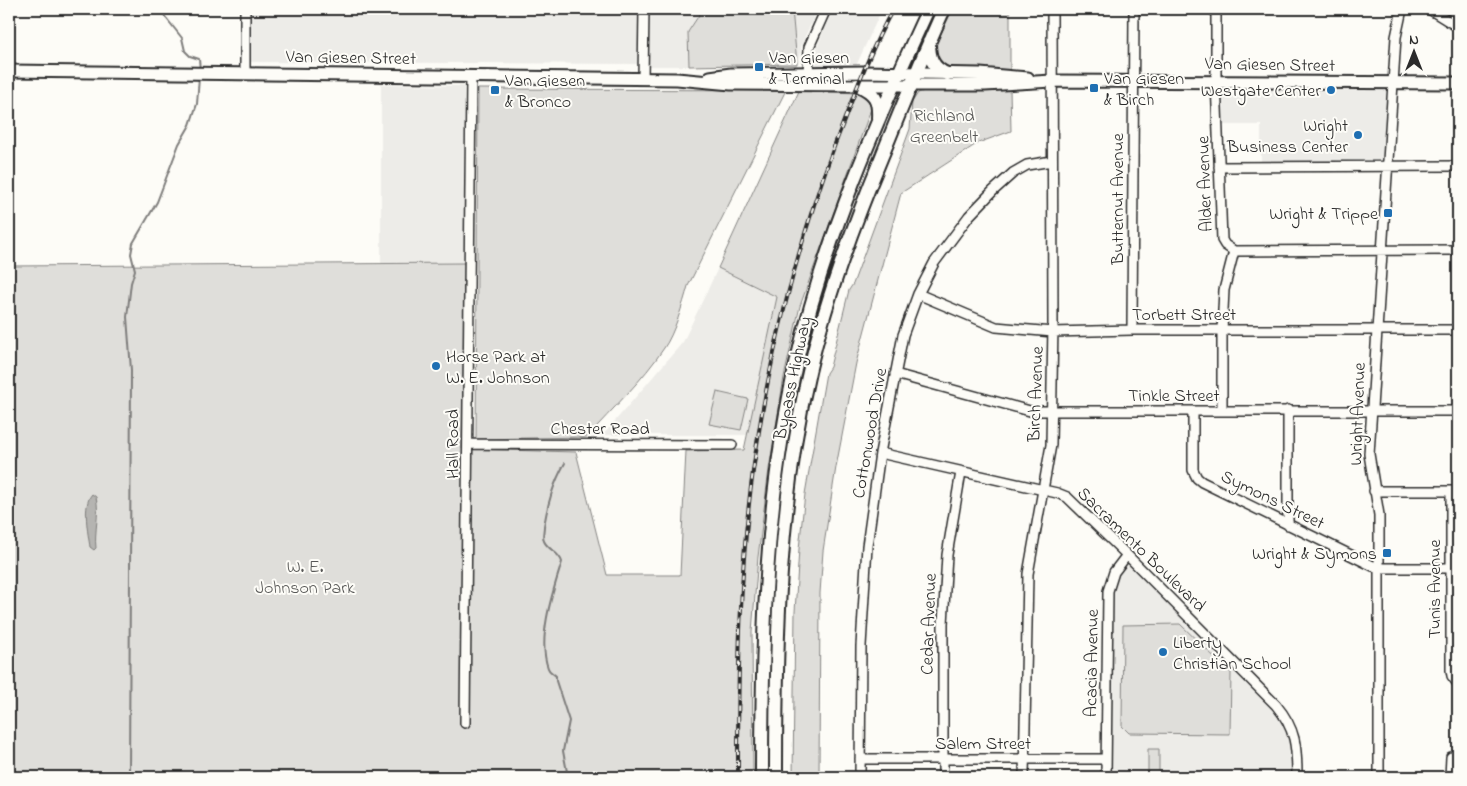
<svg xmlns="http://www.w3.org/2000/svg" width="1467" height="786" font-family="'Indie Flower',sans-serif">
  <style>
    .built { fill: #edece8 }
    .green { fill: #dfdeda; stroke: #858482 }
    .water { fill: #b5b4b1; stroke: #7e7d7b }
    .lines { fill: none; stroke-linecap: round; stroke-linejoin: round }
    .stream { stroke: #7e7d7b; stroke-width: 2 }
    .minor-casing { stroke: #2b2b2b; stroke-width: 12 }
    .major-casing { stroke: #2b2b2b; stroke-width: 15 }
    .highway-casing { stroke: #2b2b2b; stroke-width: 16 }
    .minor { stroke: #fdfcf7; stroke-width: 9 }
    .major { stroke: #fdfcf7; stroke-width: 11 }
    .highway { stroke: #fdfcf7; stroke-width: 12 }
    .rail-casing { stroke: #2b2b2b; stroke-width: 4 }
    .rail { stroke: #fdfcf7; stroke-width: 2; stroke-dasharray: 5.5; stroke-linecap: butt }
    .poi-dot { fill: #1f6fb2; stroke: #fdfcf7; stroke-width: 2 }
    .labels { text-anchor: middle; stroke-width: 4; stroke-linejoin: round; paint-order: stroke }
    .street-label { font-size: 18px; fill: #2b2b2b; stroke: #fdfcf7 }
    .poi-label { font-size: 18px; fill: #2b2b2b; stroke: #fdfcf7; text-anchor: start }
    .park-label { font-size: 18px; fill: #585857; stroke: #fdfcf7 }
  </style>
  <rect width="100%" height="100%" fill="#fdfcf7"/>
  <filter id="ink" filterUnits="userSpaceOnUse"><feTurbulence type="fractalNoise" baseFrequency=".02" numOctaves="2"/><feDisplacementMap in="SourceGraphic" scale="10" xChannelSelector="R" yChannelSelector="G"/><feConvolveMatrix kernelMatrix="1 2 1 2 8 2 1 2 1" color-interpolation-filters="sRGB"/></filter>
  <g filter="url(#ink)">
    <path class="built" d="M250 9H638V64L249 62Z
      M648 9H703L688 32 689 66H648Z
      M792 9H818L802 43 800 60 797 64Z
      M833 9H882L856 66 816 65 815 55 819 42Z
      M381 84 464 86 465 263 381 264Z
      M1224 87 1382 88 1386 91 1387 96 1383 158 1379 162 1261 161V125H1222L1221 91Z
      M718 268 777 297 748 435H603L683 342Z
      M1124 565 1130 566 1276 713 1285 727 1290 744 1292 777H1111V592L1114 580Z"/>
    <path class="green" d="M703 9H792L797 64 689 66 688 32Z
      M953 9H1010V72L945 68 937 60 934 48Z
      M1008 87 1010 89 1011 131 978 143 901 193 856 363 836 467 823 551 820 593 819 777H793L795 612 799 549 805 494 826 373 830 367 849 290 853 284 910 129 912 102 918 93 928 90 954 91Z
      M478 89 786 90 688 286C683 304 674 334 664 348 643 380 613 408 587 437L476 439Z
      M799 91 860 93 867 95 872 106 800 306 784 377 769 469 758 557 752 632 753 777H9V266L465 263 462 449 576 452 607 575H680L686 451 744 450 777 297 718 268Z
      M717 392 748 399 741 430 709 424Z
      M1180 624 1231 673 1230 734 1129 733 1122 726 1123 625Z
      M1148 749H1159V776H1148Z"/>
    <path class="water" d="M92 494 96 497C100 514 94 531 96 548L94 550 90 547C88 533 82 505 92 494Z"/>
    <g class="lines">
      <path class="stream" d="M159 9 182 38 185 51 190 56 199 59 200 70
        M565 463C553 484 548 503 544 526 544 531 542 537 544 541 548 550 559 552 562 562 553 591 537 638 548 668 549 672 553 673 556 676V681L569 721 563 751 568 777
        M129 777 131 370 127 317 131 283 135 270 131 254 133 243 157 202 179 144 190 125 197 104 199 77"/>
      <defs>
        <path id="minor" d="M1216 9V80L1222 240 1225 245 1234 251 1224 290 1222 330V411
          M1429 9 1458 27
          M245 74V9
          M643 79 644 9
          M808 79 809 47 826 9
          M1219 167 1458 166
          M1234 251 1458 250
          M918 294 996 327 1053 332 1132 330H1458
          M1132 330 1134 9
          M895 374 1030 411H1458
          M1193 411V470L1197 478 1202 482 1373 566 1379 568H1458
          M468 444 732 445
          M880 453 1057 493 1067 497 1127 555 1276 705C1296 729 1297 747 1297 777
          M1374 491H1458
          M1451 491V670L1452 676 1458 684
          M1288 525V410
          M465 723 471 76
          M860 759H1106
          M860 777 861 646 867 546 880 453 903 335 918 294 934 263 969 216 993 191 1013 173 1027 165 1052 161
          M943 777V624L947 555 961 472
          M1024 777 1028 574 1051 445 1053 324 1052 9
          M1106 777 1108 591 1114 572 1127 555
          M1379 777V515L1369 454 1396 37 1402 9
          M1450 777 1451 757"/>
        <path id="major" d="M9 71 677 79 731 84 858 85H985L1052 81 1458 83
          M710 77 731 74 863 72 980 74 1028 78"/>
        <path id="highway" d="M929 42C929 57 932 68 947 74
          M858 85C875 93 879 99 878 118
          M762 777C762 637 765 497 797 360 825 238 876 122 928 9
          M776 777C776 641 778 505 809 372 826 298 853 226 882 156 902 107 922 57 944 9"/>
      </defs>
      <use href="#minor" class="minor-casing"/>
      <use href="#major" class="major-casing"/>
      <use href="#highway" class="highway-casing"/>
      <use href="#minor" class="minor"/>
      <use href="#major" class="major"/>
      <use href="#highway" class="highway"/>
      <defs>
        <path id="rail" d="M738 777C738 675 739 573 753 471 768 360 796 250 835 144 853 98 869 52 893 9"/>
      </defs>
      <use href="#rail" class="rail-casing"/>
      <use href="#rail" class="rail"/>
    </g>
  </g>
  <g class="poi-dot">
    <rect x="754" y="62" width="10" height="10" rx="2.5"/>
    <rect x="1089" y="83" width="10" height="10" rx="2.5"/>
    <rect x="490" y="85" width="10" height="10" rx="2.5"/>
    <circle cx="1331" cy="90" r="5"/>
    <circle cx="1358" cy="135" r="5"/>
    <rect x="1383" y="208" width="10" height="10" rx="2.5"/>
    <circle cx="436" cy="366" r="5"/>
    <rect x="1382" y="548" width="10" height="10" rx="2.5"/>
    <circle cx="1163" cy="652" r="5"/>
  </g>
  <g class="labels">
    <g class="street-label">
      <text transform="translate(351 57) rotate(1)" y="6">Van Giesen Street</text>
      <text transform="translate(1270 64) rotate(1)" y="6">Van Giesen Street</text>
      <text transform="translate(1204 184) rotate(-92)" y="6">Alder Avenue</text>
      <text transform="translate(1117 199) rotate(-90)" y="6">Butternut Avenue</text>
      <text x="1184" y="320">Torbett Street</text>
      <text transform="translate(792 378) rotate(-78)" y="6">Bypass Highway</text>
      <text transform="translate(1035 394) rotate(-88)" y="6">Birch Avenue</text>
      <text x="1174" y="401">Tinkle Street</text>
      <text transform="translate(1357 414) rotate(-88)" y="6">Wright Avenue</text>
      <text x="600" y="434">Chester Road</text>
      <text transform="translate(869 433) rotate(-80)" y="6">Cottonwood Drive</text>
      <text transform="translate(452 444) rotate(-90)" y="6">Hall Road</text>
      <text transform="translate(1273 499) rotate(26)" y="6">Symons Street</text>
      <text transform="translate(1142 549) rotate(44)" y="6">Sacramento Boulevard</text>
      <text transform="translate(1434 589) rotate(-90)" y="6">Tunis Avenue</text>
      <text transform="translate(928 624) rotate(-88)" y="6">Cedar Avenue</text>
      <text transform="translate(1091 663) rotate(-89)" y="6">Acacia Avenue</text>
      <text x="983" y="749">Salem Street</text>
    </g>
    <g class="poi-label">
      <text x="769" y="63">Van Giesen<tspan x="769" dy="21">&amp; Terminal</tspan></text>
      <text x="1104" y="84">Van Giesen<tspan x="1104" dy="21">&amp; Birch</tspan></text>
      <text x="505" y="86">Van Giesen<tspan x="505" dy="21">&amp; Bronco</tspan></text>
      <text x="1321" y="96" text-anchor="end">Westgate Center</text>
      <text x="1348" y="131" text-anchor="end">Wright<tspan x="1348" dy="21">Business Center</tspan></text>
      <text x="1378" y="219" text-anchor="end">Wright &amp; Trippe</text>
      <text x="446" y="362">Horse Park at<tspan x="446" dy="21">W. E. Johnson</tspan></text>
      <text x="1377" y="559" text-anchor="end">Wright &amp; Symons</text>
      <text x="1173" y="648">Liberty<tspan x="1173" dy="21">Christian School</tspan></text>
    </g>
    <g class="park-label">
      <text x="944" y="121">Richland<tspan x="944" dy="21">Greenbelt</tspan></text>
      <text x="305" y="572">W. E.<tspan x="305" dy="21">Johnson Park</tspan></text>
    </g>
  </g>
  <rect width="1467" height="786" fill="none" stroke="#fdfcf7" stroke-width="30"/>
  <rect x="15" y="15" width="1437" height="756" fill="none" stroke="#2b2b2b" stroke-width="2" filter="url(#ink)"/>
  <g transform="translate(1414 52)" stroke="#fdfcf7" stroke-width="4" paint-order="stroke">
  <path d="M0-4L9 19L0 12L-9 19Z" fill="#2b2b2b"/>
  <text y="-8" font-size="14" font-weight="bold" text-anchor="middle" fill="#2b2b2b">N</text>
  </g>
</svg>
